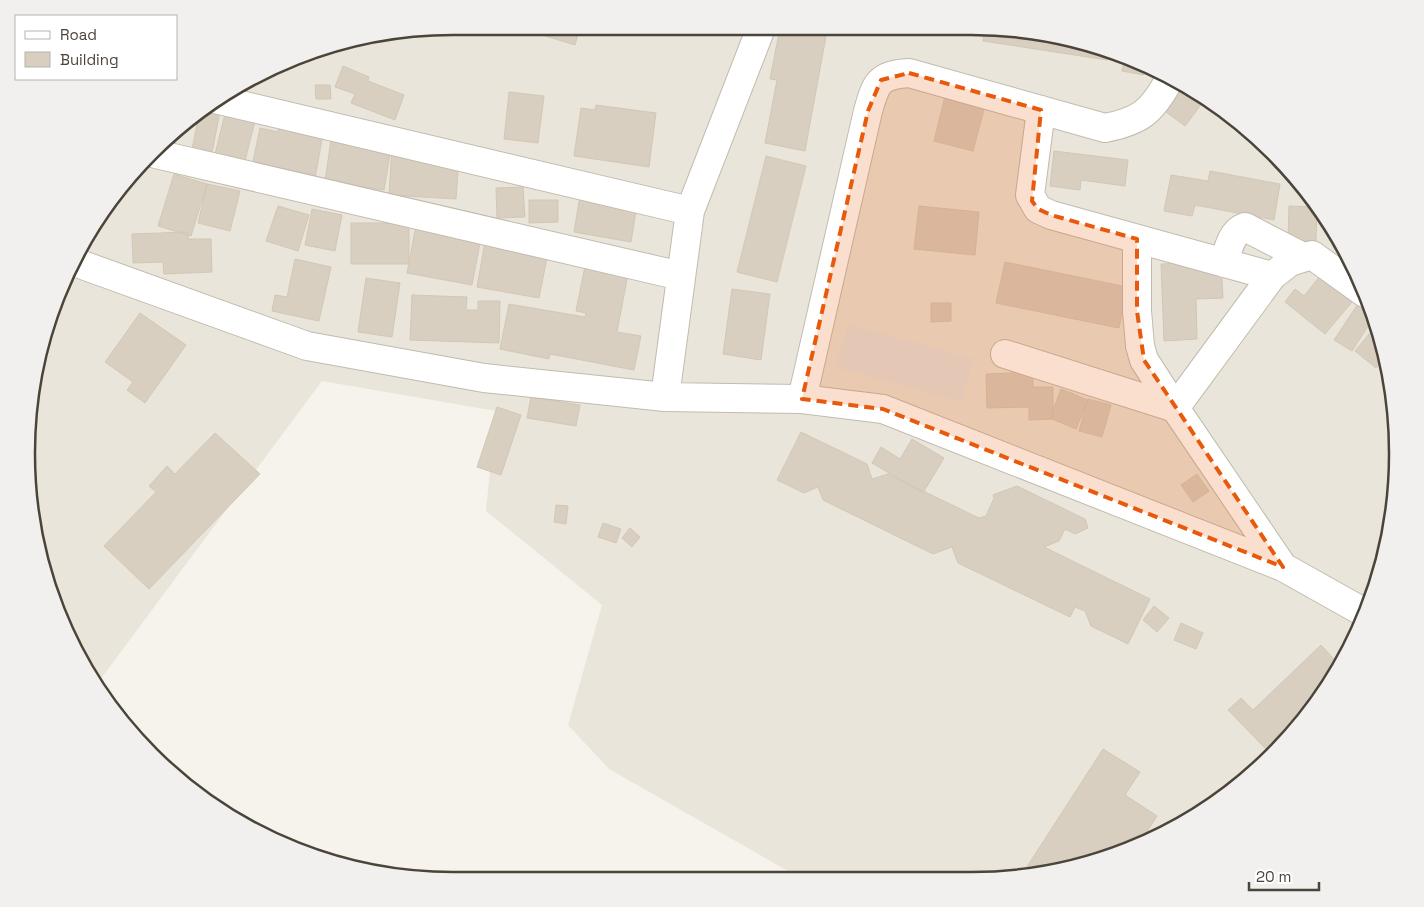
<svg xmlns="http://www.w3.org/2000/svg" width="1424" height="907" font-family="'Space Grotesk',sans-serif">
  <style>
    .residential { fill: #eae5da }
    .parking { fill: #e5e3e0 }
    .building { fill: #d8cfc1; stroke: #d3c7b4 }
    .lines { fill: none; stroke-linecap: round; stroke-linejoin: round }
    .minor-casing { stroke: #c2bbae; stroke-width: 30 }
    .minor { stroke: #fff; stroke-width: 28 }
    .marked { fill: #e8590c; fill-opacity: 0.2; stroke: #e8590c; stroke-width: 4; stroke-dasharray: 10 6; stroke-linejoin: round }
    .rim { fill: none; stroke: #4b4439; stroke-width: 2.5 }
  </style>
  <rect width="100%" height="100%" fill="#f6f3ec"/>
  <path class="residential" d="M454 26 1027 30 1134 59 1252 132 1309 193 1354 264 1383 343 1397 425 1394 509 1375 591 1341 667 1292 735 1231 792 1159 837 1081 866 998 880 802 879 609 769 568 725 602 605 486 511 496 411 322 381 97 684 84 667 41 564 27 426 49 316 114 194 216 98 316 49Z"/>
  <path class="parking" d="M848 324 973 359 961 402 836 367Z"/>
  <path class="building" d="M541 27H580L575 45 539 34Z
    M780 28H802L801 31 826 36 805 151 765 143 777 80 770 79Z
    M984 30H1027L1108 52 1107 60 983 41Z
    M1125 56 1134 59 1146 66 1144 75 1122 71Z
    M343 66 369 77 368 81 404 95 395 120 351 103 355 94 335 87Z
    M948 84 988 94 973 151 934 141Z
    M315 85H330L331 99H316Z
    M1179 87 1203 102 1185 126 1162 109Z
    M509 92 544 96 538 143 504 139Z
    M596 105 656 113 649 167 574 156 581 108 595 110Z
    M206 108 220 111 211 158 191 154 199 115Z
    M225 114 255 121 244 165 214 158Z
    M279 126 323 134 315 178 252 166 260 128 278 132Z
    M331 140 392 143 384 190 325 181Z
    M392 147 459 157 456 199 389 195Z
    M1054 151 1128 160 1125 186 1081 180 1080 190 1050 186Z
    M766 156 806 166 777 282 737 272Z
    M1210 171 1280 184 1274 220 1195 205 1192 216 1164 211 1171 175 1208 181Z
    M174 174 207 184 191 236 158 226Z
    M207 184 240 191 230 231 198 223Z
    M523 187 525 217 497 218 496 188Z
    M581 189 638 199 631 242 574 232Z
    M529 200H558V222L529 223Z
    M278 206 309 215 298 251 266 241Z
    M919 206 979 212 975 255 914 249Z
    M1289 206 1317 207 1316 241 1288 240Z
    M312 209 342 215 335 251 305 245Z
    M351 223H409V264H351Z
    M416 225 481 238 472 285 407 273Z
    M188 232V239H211L212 272 164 274 163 262 133 263 132 234Z
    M485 242 548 253 539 298 477 287Z
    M295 259 331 267 319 321 272 311 275 295 287 297Z
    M1221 261 1223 298 1196 299 1197 339 1164 341 1161 264Z
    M1005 262 1127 287 1119 328 996 303Z
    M585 266 628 274 617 332 641 336 634 370 550 354 549 359 500 349 509 304 585 317 586 313 576 311Z
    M1320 276 1352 302 1325 334 1285 302 1295 289 1304 296Z
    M366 278 400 283 392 337 358 332Z
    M732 289 770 294 761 360 723 354Z
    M412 295 467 297 466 310H478V301H500L499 343 410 340Z
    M931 303H951V321L931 322Z
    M1358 304 1372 313 1374 317 1352 351 1334 340Z
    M140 313 186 345 145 403 127 390 133 382 105 362Z
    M1374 328 1380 333 1385 356 1376 368 1355 351Z
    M1033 372V387H1053V419L1029 420V407L987 408 986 374Z
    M1061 389 1088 400 1076 429 1050 418Z
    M531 397 580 405 576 426 527 418Z
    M1088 399 1111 405 1102 437 1079 431Z
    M497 407 521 415 501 475 477 467Z
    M801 432 867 464 872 479 888 474 979 518 986 516 994 498 993 495 1017 486 1085 519 1088 528 1075 534 1065 529 1059 541 1044 547 1150 599 1128 644 1091 626 1085 611 1075 607 1070 617 958 563 952 547 933 554 823 500 818 487 804 493 777 480Z
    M215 433 260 474 149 589 104 546 156 492 149 486 167 466 175 474Z
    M912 439 944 458 923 493 872 463 881 447 900 459Z
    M1197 474 1209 491 1193 502 1181 485Z
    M556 505 568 506 566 524 554 522Z
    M603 523 621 529 616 543 598 537Z
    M630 528 640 537 632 547 622 538Z
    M1154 606 1169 618 1157 632 1143 620Z
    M1181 623 1203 633 1196 649 1174 640Z
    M1321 645 1341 667 1318 699 1266 749 1228 710 1241 698 1253 710Z
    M1103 749 1140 772 1125 795 1157 816 1139 844 1081 866 1021 876Z"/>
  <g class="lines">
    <defs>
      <path id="minor" d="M215 99 690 211
        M1041 110 1030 195 1038 209 1051 215 1272 276
        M156 154 681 276
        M1137 239V311L1140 346 1144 360 1175 408 1272 276 1290 262 1312 255 1365 293
        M77 263 307 346 484 378 665 397 802 399 883 409 1283 567 1365 613
        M1224 263C1228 250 1231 232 1245 227L1303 257
        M1005 354 1175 408 1283 567
        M665 397 690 211 761 28
        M802 399 868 111C876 83 878 75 909 73L1105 128C1140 121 1152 112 1169 80"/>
    </defs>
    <use href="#minor" class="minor-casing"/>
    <use href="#minor" class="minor"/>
  </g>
  <path class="marked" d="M909 73 1041 110 1032 201 1038 209 1051 215 1137 239V311L1144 360 1283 567 883 409 802 399 868 111 881 80Z"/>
  <path d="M0 0H1424V907H0ZM453 35H971A418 418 0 0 1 1389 453V454A418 418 0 0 1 971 872H453A418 418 0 0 1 35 454V453A418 418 0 0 1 453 35Z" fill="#f1f0ef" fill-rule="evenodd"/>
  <path class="rim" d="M453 35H971A418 418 0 0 1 1389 453V454A418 418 0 0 1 971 872H453A418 418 0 0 1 35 454V453A418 418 0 0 1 453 35Z"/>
  <rect x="15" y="15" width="162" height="65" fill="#ffffff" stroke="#b7b4b0"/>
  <rect x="25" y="31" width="25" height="8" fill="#ffffff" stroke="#b7b4b0"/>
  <text x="60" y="40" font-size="15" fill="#4b4439">Road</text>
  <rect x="25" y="52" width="25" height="15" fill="#d8cfc1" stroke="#b7b4b0"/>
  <text x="60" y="65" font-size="15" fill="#4b4439">Building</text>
  <path d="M1249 882v8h70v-8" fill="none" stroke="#4b4439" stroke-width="2.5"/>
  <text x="1256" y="882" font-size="15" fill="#4b4439" stroke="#ffffff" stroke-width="4" paint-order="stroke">20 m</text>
</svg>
